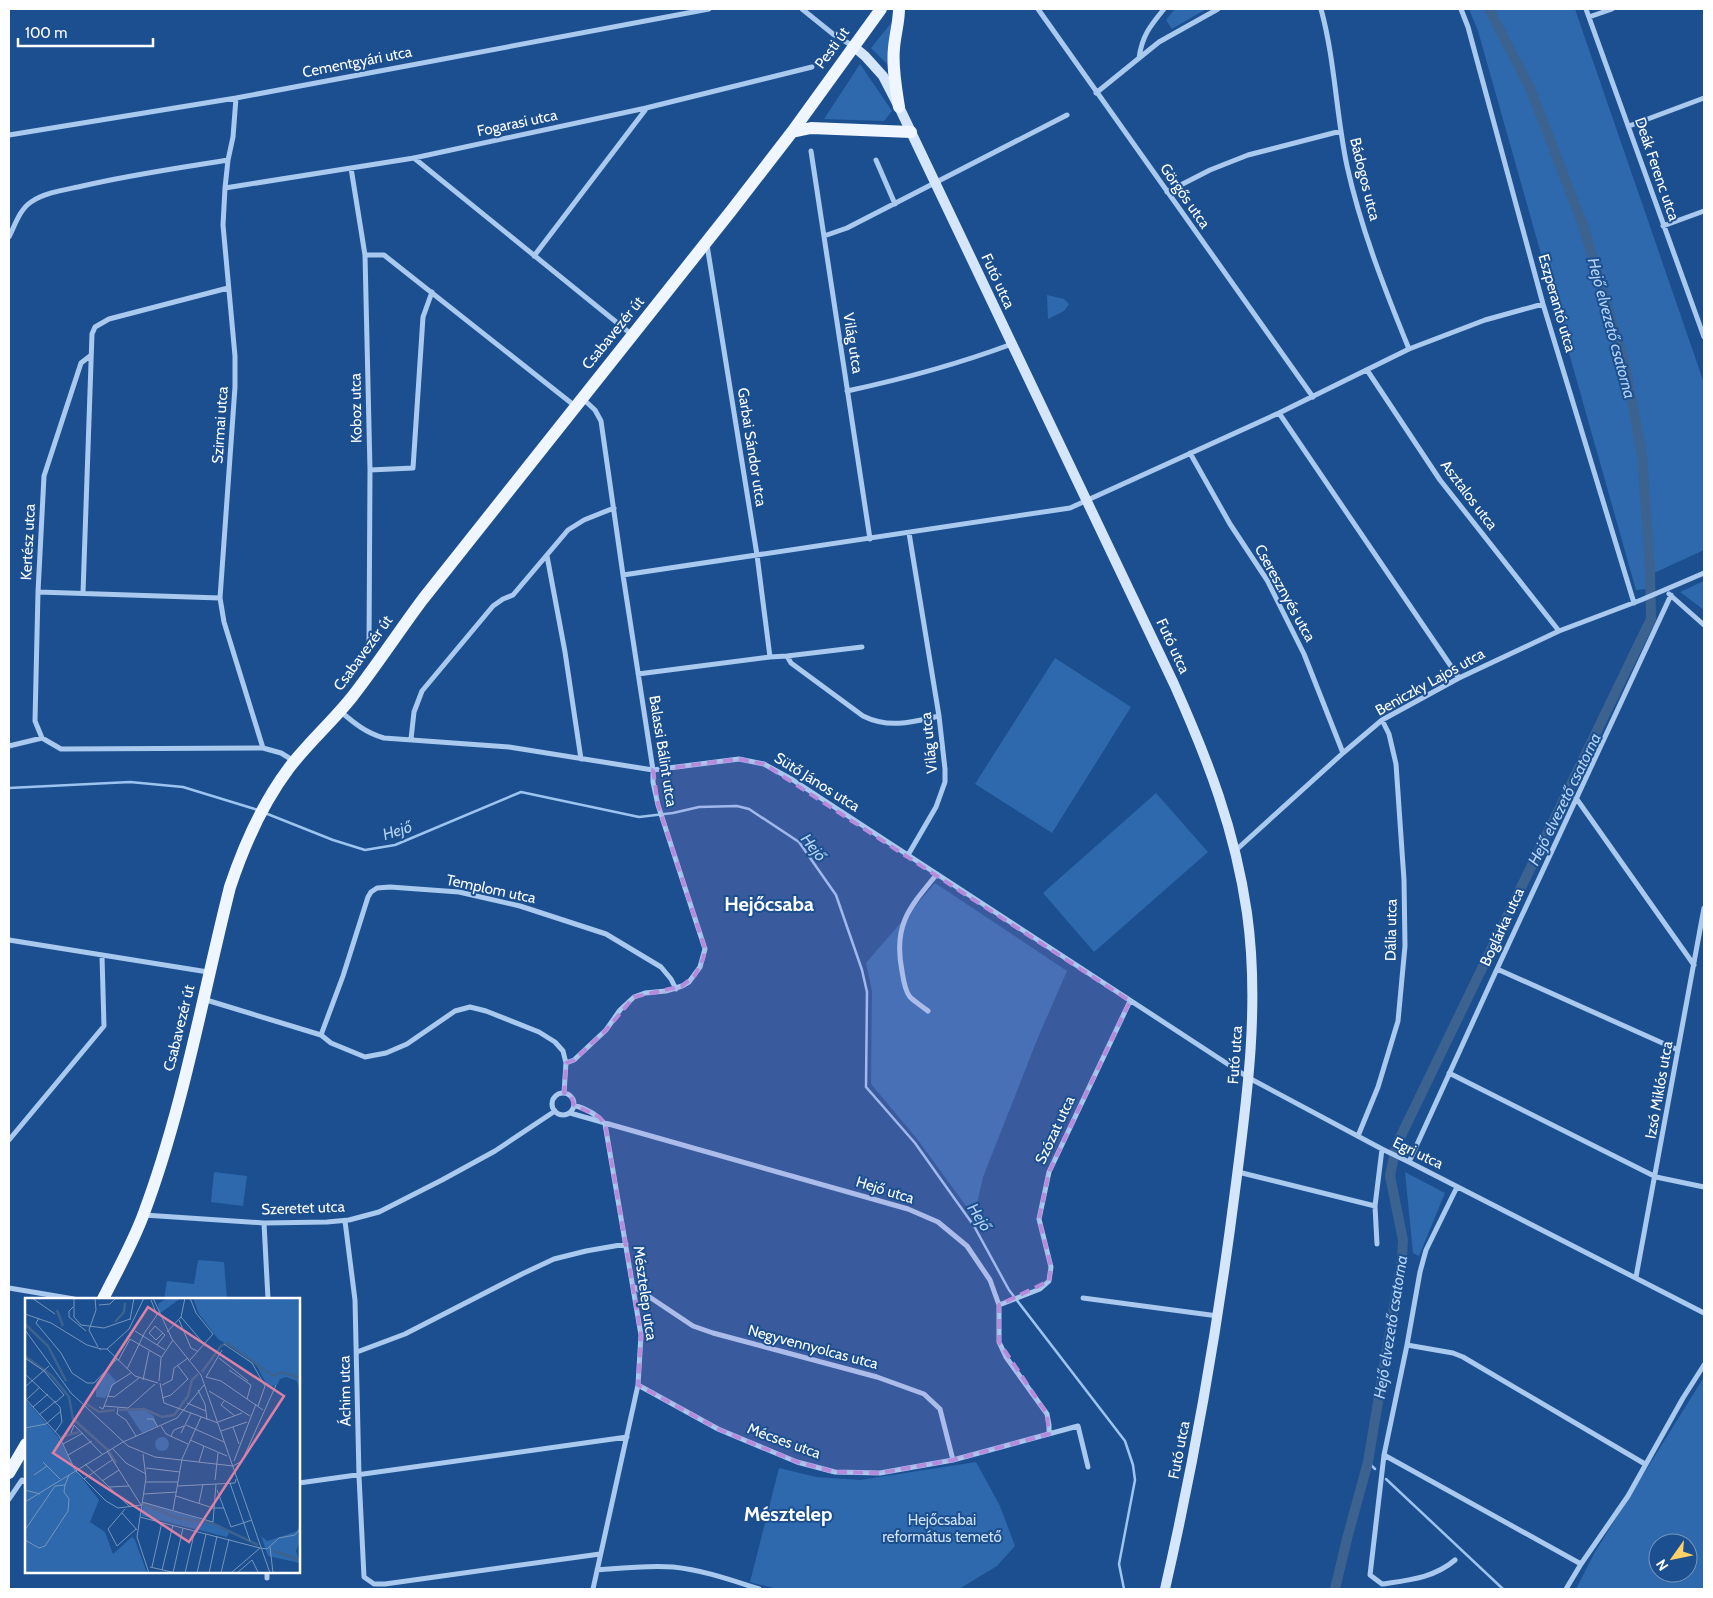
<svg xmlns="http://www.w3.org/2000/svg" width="1713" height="1598" font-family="Cabin,sans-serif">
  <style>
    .green { fill: #2e69ad; fill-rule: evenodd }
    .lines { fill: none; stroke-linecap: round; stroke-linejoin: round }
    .stream { stroke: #9cc4f0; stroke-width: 2.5 }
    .canal { stroke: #3c6290; stroke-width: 10 }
    .minor { stroke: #a9c9ee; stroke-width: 5 }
    .secondary { stroke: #d6e6fa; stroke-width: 10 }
    .primary { stroke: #f0f6ff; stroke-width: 12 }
    .marked { fill: #b68bdc; fill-opacity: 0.2; stroke: #b68bdc; stroke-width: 4; stroke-dasharray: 10 6; stroke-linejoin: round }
    .labels { text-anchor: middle; stroke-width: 4; stroke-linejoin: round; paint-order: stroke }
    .street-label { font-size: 15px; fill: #fff; stroke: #1b4f8f }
    .park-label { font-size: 15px; fill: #cfe3fa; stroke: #1b4f8f }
    .water-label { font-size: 16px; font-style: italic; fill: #b5d3f5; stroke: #1b4f8f }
    .district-label { font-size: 20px; font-weight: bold; fill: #fff; stroke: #1b4f8f }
    .inset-river { fill: none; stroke: #3c6290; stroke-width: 2.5 }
    .inset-road { fill: none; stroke: #7695bc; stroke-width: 1 }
    .view { fill: #dd80a5; fill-opacity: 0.15; stroke: #dd80a5; stroke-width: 2.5 }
    .inset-edge { fill: none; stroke: #fff; stroke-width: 2.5 }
  </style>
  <rect width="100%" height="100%" fill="#1b4f8f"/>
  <path class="green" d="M1175 9H1206L1172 29 1166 20Z
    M1469 9H1575L1704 383V550L1654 573 1646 589 1636 590 1478 31Z
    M896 17 890 67 871 48Z
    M860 64 892 111 884 121 824 119Z
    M1047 295 1064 299 1069 304 1064 311 1048 319Z
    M1704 581V610L1680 592Z
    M1055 658 1131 707 1052 833 975 784Z
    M1156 793 1208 852 1094 952 1043 893Z
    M935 883 1067 971 1039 1035 983 1177 974 1217 918 1140 871 1084 872 991 866 963Z
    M214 1172 247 1176 243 1206 211 1202Z
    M1405 1172 1445 1193 1419 1256 1413 1253Z
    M198 1260 224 1262 227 1299H164L167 1281 194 1284Z
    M1704 1377V1589H1576L1595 1552ZM1658 1543H1688V1573H1658Z
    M976 1462 1000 1506 1015 1546 997 1566 959 1589H777L750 1582 779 1468 816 1477 860 1480Z"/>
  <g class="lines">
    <path class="stream" d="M9 788 130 782 183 787 258 810
      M265 813 333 840 365 850 395 845 521 792 639 817 673 813 699 807 737 806 749 809 799 842 836 895 862 970 867 992 866 1087 915 1143 974 1226 1009 1290 1125 1441 1133 1465 1135 1480 1119 1564 1124 1589
      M1368 1462 1375 1469
      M1386 1479 1503 1589"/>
    <path class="canal" d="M1335 1589 1348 1535 1368 1462 1402 1259 1403 1240 1390 1176 1396 1146 1651 619 1650 568 1642 455 1625 365 1583 225 1530 88 1489 9"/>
    <path class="minor" d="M802 9 833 34 853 46
      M1038 9 1313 397
      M1321 9C1335 60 1336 114 1347 166 1361 229 1385 290 1409 349
      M1461 9 1468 27 1543 304 1634 603
      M1586 9 1704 337
      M1589 17 1612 9
      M1139 58C1142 36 1150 26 1164 9
      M1096 93 1159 42 1218 9
      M236 98 233 137 228 160 225 188 223 225 235 356V387L220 598 224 622 263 748
      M1629 126 1704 98
      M9 135 236 98 709 9
      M811 151 870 539
      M414 158 631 334
      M876 160 895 204
      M351 168 365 255 370 470 369 648
      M225 188 414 158 646 108 812 67
      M1167 192 1210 170 1248 155 1341 131
      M1663 226 1704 211
      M824 236 847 228 1067 115
      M9 237C15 225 20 209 31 202 44 193 63 190 78 187 128 175 178 168 228 160
      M707 245 757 555 770 657
      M365 255H384L575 406
      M534 256 646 109
      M1367 370 1440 480 1559 631
      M847 391C903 379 958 364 1012 344
      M1279 413 1459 678
      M1190 453 1230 524 1267 580 1304 654 1343 753
      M370 470 413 468 423 317 432 292
      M547 556 565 652 581 759
      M623 575 1070 508 1279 413 1409 349 1485 320 1543 304
      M38 592 220 598
      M83 593 92 334 95 327 109 319 228 288
      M1669 594 1704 625
      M787 656 791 663 863 716C889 729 913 722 939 716
      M638 674 770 657 787 656 862 647
      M340 711C354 723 366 733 384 738L509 747 653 770 739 759 764 764 793 780 1249 1078 1382 1149 1409 1162 1704 1313
      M42 738 35 721 38 592 44 476 81 363 90 356
      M411 739 414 712 422 691 493 606 503 599 513 595 568 530 584 520 614 508
      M9 746 42 738 61 749 263 748 281 753 294 761
      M1576 798 1694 965
      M1235 851 1343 753 1382 720 1459 678 1559 631 1641 600 1704 573
      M908 855 936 807 945 782V769L939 716 909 533
      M9 940 208 972
      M1497 969 1678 1050
      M203 999 321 1035 331 1043 365 1057 386 1053 407 1044 455 1011 470 1007 486 1011 539 1032 555 1042 563 1051 566 1063
      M928 1011C922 1006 915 1002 910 997 905 991 903 978 902 971 893 925 909 908 937 874
      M321 1035 343 976 368 897 371 892 377 888 390 887 459 892 520 906 606 934 661 967 671 979 676 989
      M1449 1073 1656 1177 1704 1187
      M564 1093 566 1063 574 1060 606 1030 620 1010 634 997 645 993 666 991 682 986 689 982 700 967 705 949 658 805 653 782V770L623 575 601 421 595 410 582 398
      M552 1104a11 11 0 1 1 22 0a11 11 0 1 1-22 0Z
      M574 1105C587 1109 597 1114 605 1124L641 1335 638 1385 593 1589
      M570 1113 908 1209 938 1222 967 1246 990 1280 999 1305V1342L1006 1357 1047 1414 1049 1425V1434
      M1358 1136 1378 1087 1398 1021 1405 946 1404 880 1396 764 1389 734 1382 720
      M9 1140 104 1026 102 956
      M1409 1162 1497 969 1671 595
      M1238 1172 1375 1206
      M144 1215 264 1223 327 1222 349 1220 379 1212 442 1180 495 1151 555 1111
      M345 1221 355 1300 359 1476 364 1577 374 1584H385L600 1554
      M264 1223 268 1299
      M1377 1244 1375 1206 1382 1149
      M1636 1277 1704 908
      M633 1286 693 1326 713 1333 877 1377 924 1394 940 1409 953 1460
      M9 1288 74 1299
      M1083 1298 1218 1316
      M999 1305 1040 1289 1049 1281 1051 1267 1039 1219 1049 1172 1130 1001
      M1407 1345 1453 1353 1463 1357 1645 1464
      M357 1352 405 1334 522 1274 554 1259 586 1251 626 1244
      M638 1385 718 1429 797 1462 835 1472 880 1473 953 1460 1078 1426 1088 1467
      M1384 1455 1581 1564
      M299 1483 627 1437
      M9 1499 22 1480 26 1482
      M1455 1560C1434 1578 1409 1580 1382 1584L1370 1575 1384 1455 1407 1345 1420 1272 1426 1250 1457 1187
      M597 1570C622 1568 648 1565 673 1567 703 1570 731 1580 759 1589
      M267 1578V1572
      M1566 1589 1581 1564 1628 1496 1683 1398 1704 1365"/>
    <path class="secondary" d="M853 46 865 56 883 76 901 111 1174 684C1208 760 1235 830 1247 913 1260 1006 1247 1099 1235 1191 1218 1325 1195 1458 1165 1589"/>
    <path class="primary" d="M899 9C899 22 895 35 894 48 892 67 896 88 899 107
      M792 132 811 128 911 132
      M103 1299C117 1271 133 1243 144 1213 183 1109 203 994 230 887 244 845 262 804 289 768 308 743 332 722 352 697 377 665 399 631 423 599L731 211 792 132 881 9
      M9 1473 26 1444"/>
  </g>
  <path class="marked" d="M739 759 764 764 1130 1001 1049 1172 1039 1219 1051 1267 1049 1281 999 1305V1342L1047 1414 1049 1434 953 1460 880 1473 835 1472 797 1462 718 1429 638 1385 641 1335 605 1124 599 1117 574 1105 571 1096 564 1093 566 1063 574 1060 606 1030 634 997 682 986 695 975 703 959 705 949 658 805 653 770Z"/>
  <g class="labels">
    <g class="street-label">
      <text transform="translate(832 48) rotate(-54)" y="5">Pesti út</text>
      <text transform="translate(357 62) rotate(-11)" y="5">Cementgyári utca</text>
      <text transform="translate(517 123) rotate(-12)" y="5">Fogarasi utca</text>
      <text transform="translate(1657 169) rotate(71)" y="5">Deák Ferenc utca</text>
      <text transform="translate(1365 179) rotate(76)" y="5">Bádogos utca</text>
      <text transform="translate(1185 196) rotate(55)" y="5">Görgős utca</text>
      <text transform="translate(998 281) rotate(65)" y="5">Futó utca</text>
      <text transform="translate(1557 303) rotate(74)" y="5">Eszperantó utca</text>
      <text transform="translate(613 333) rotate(-51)" y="5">Csabavezér út</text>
      <text transform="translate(853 343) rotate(81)" y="5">Világ utca</text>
      <text transform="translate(356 408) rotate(-91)" y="5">Koboz utca</text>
      <text transform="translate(220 425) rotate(-86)" y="5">Szirmai utca</text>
      <text transform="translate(752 447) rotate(81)" y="5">Garbai Sándor utca</text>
      <text transform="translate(1469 495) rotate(53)" y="5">Asztalos utca</text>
      <text transform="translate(28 542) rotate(-87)" y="5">Kertész utca</text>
      <text transform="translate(1285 593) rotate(61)" y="5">Cseresznyés utca</text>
      <text transform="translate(1173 646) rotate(65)" y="5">Futó utca</text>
      <text transform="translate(363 653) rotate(-54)" y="5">Csabavezér út</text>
      <text transform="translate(1430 682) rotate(-29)" y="5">Beniczky Lajos utca</text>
      <text transform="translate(929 743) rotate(-96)" y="5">Világ utca</text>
      <text transform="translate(663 751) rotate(81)" y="5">Balassi Bálint utca</text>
      <text transform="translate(817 782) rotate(32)" y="5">Sütő János utca</text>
      <text transform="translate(491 889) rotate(12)" y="5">Templom utca</text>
      <text transform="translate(1502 927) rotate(-65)" y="5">Boglárka utca</text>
      <text transform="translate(1391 930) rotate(-89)" y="5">Dália utca</text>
      <text transform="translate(179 1028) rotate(-76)" y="5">Csabavezér út</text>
      <text transform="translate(1235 1055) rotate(-86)" y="5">Futó utca</text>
      <text transform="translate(1659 1090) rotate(-80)" y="5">Izsó Miklós utca</text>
      <text transform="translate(1055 1130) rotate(-65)" y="5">Szózat utca</text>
      <text transform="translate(1418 1153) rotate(26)" y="5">Egri utca</text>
      <text transform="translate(885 1190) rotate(17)" y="5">Hejő utca</text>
      <text transform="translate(303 1208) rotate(-2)" y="5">Szeretet utca</text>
      <text transform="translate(645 1293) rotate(82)" y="5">Mésztelep utca</text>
      <text transform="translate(813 1347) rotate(15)" y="5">Negyvennyolcas utca</text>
      <text transform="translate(345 1391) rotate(-91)" y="5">Áchim utca</text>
      <text transform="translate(784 1441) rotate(20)" y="5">Mécses utca</text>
      <text transform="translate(1179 1450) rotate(-79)" y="5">Futó utca</text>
    </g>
    <g class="park-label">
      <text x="942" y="1525">Hejőcsabai<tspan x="942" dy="17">református temető</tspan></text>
    </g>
    <g class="water-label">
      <text transform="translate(1612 328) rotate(75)" y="6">Hejő elvezető csatorna</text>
      <text transform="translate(1564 799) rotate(-64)" y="6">Hejő elvezető csatorna</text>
      <text transform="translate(397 830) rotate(-18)" y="6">Hejő</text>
      <text transform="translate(814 847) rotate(51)" y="6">Hejő</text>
      <text transform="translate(980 1217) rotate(57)" y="6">Hejő</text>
      <text transform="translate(1390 1327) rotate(-81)" y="6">Hejő elvezető csatorna</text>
    </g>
    <g class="district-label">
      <text x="769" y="911">Hejőcsaba</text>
      <text x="788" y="1521">Mésztelep</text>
    </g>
  </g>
  <g transform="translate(25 1298)">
    <rect width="275" height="275" fill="#1b4f8f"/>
    <path d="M142 0H156L134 16 133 6ZM168 0H275V95L272 83 261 79 255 81 252 87 243 89 229 63 193 41 174 16ZM83 74 91 83 80 100 71 99V84ZM0 101 33 139 52 174 74 202 65 224 80 234 88 256 107 239 110 242 122 275H0ZM119 112 129 118 132 128 117 135 102 113ZM130 146a7 7 0 1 1 14 0a7 7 0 1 1-14 0ZM118 204 184 224 205 233 202 239 117 218ZM275 225V243L271 253 275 265 243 258 236 238 242 243 261 237 272 233Z" fill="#2e69ad"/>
    <path class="inset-river" d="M32 12 38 28M90 24 99 14 100 5M0 26 23 48 41 83M0 58 27 78 44 99 48 121 84 153 91 165M177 74 196 48 202 45 248 78 257 74 275 80M60 105 74 114 90 112M94 112 119 111 137 119 149 117 163 98 167 82 173 76M36 139 54 134M117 205 152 220 187 225 233 247M249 253 275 262"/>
    <path class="inset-road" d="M7 0 30 16M49 0V19L56 27 79 30 105 21M70 0 71 12 64 32 73 49M128 0 147 41 176 77 245 275M74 7 85 6 91 0M48 9 44 13V19L61 33M0 16 26 25 62 47 76 51M156 19 179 46M14 20 11 25 36 55 47 75 62 85H69L92 61M105 22 109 0M154 22 166 50 172 53M0 32 46 95 103 148 130 159 208 168M110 33 140 52M142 34 156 19 160 0M124 35 130 28 140 37 132 47M124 35 131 42 138 35M199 46 227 65 240 88 233 108M74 51H82L110 78 133 85M82 51 104 31 119 0M0 60 19 73 39 97 31 104M194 60 223 83M165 62 188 36 171 15 165 0M93 63 105 41 136 59M102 71 120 34 132 17 126 2M204 72 226 87 222 101M0 76 35 109 37 124 30 134M181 79 196 83 238 112M181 79 197 52M118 82 124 53M134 83 136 60 148 42M135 85 139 105 193 125M137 87 147 82 149 70 163 60M0 89 24 68M173 92 180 106 182 122M184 93 225 118M82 98 89 99 114 80M0 100 34 138 50 172 81 203 93 210 117 207M137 100 146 97 163 81 153 68M1 102 15 89M199 103 196 107 210 118M162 105 181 113M79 108 103 110 130 86M8 109 23 96M74 109 78 111 87 87 106 75M93 110 92 116 101 122 111 138M14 117 31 103M122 121H128L133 129M193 124 217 115M161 127 199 144M136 128 141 136 163 146M208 129 214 146M0 130 21 126 36 113M196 133 222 124M46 135 49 127 77 156M156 135 166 115M146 138 149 132 159 128M165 142 202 158M38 146 58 135M87 150 101 165 121 176M82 153 116 207M118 156 121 180 112 239 124 275M43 157 67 143M209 163 231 106M18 164 35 181M174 164 179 148M60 166 105 209M208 168 217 163 251 87M121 170 155 174M9 177 22 168M59 181 87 162M190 182 193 155M77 183 94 172M121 184H153M205 185 225 243M153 188 210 185 211 181M84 189 104 188M0 192 15 196M192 192 206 229 227 222M119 196 152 194M151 198 188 210H199M0 204 98 144 152 120 179 87M117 204 188 224 191 186M174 205 178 186M100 211 83 231 92 248 111 231M148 212 157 161 176 119M97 215 112 232M115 219 235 250M0 232 30 188 40 187 44 177M0 242 14 250 20 248 43 213 44 201 39 194 40 187M245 249 248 275M125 269 151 275M127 269 137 224M137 272 148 227M148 275 158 230M160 275 170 232M172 275 181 236M184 275 192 238M196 275 204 241M206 275 235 250 242 251 254 240 270 237 275 231M212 275 227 262 233 274"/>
    <path class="view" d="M123 9 259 98 164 244 28 155Z"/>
    <rect width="275" height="275" class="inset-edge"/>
  </g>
  <rect width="1713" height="1598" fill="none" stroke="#ffffff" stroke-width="20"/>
  <g transform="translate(1673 1558) rotate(237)"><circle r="24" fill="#1b4f8f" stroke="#7695bc"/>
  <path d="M0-4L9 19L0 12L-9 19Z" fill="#ffd166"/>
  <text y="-8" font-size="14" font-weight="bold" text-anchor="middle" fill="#ffffff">N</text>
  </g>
  <path d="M18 38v8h135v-8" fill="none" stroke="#ffffff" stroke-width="2.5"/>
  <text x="25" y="38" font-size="15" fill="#ffffff" stroke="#1b4f8f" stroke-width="4" paint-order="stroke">100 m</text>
</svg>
